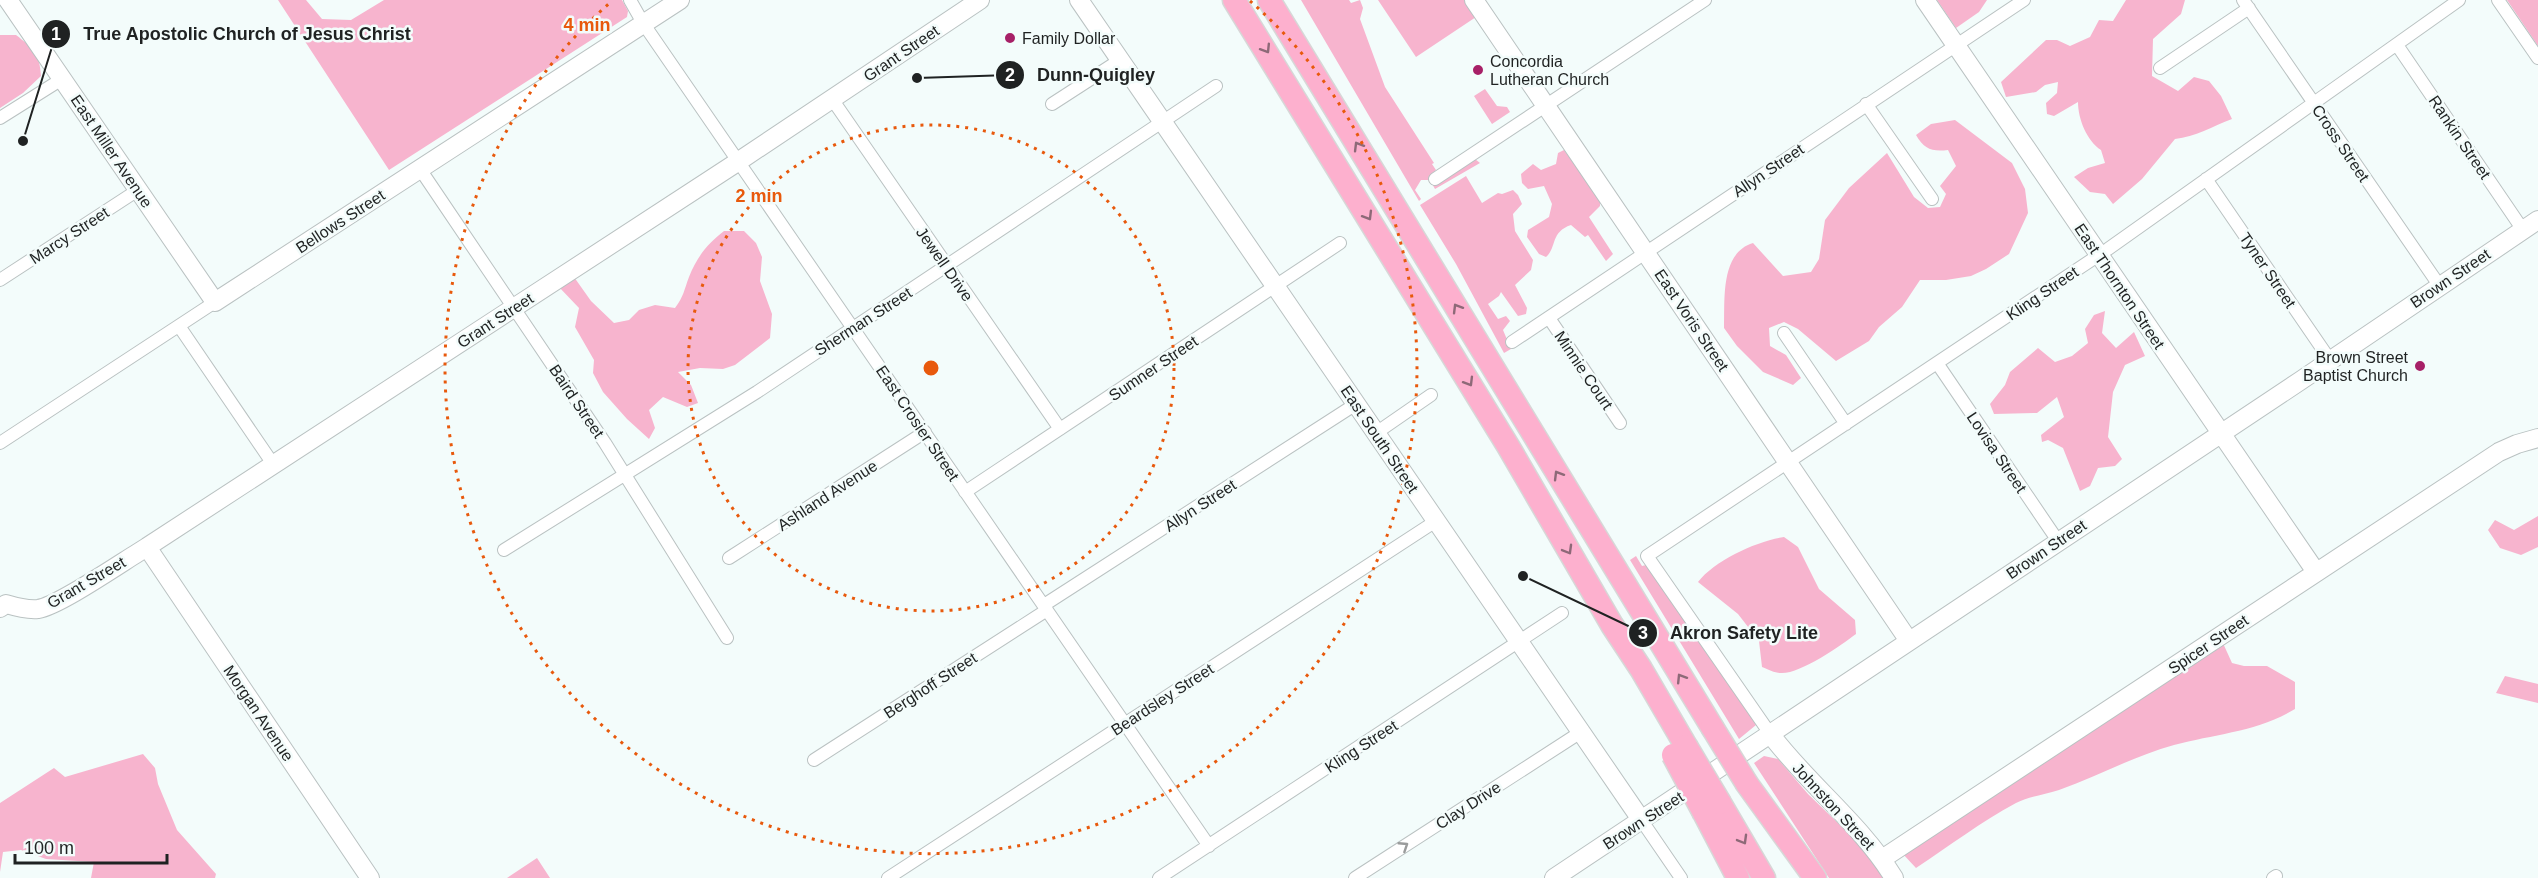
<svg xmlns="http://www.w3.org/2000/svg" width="2538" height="878" font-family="Helvetica,sans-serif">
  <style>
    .green { fill: #f7b4ce }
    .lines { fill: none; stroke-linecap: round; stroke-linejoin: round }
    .street-casing { stroke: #bac2c2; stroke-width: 14 }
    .secondary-casing { stroke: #bac2c2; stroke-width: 20 }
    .highway-casing { stroke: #d7d7d7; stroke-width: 25 }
    .street { stroke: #fff; stroke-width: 12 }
    .secondary { stroke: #fff; stroke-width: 18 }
    .highway { stroke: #fdb0ce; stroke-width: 22 }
    .highway-bridge-casing { stroke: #d7d7d7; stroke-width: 25; stroke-linecap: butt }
    .highway-bridge { stroke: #fdb0ce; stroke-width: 22 }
    .oneway { stroke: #8e6978 }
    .oneway2 { stroke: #9a9c9c }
    .ring { fill: none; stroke: #e8590c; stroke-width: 3; stroke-dasharray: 3 6 }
    .poi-dot { fill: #a72067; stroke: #f3fcfb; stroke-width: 2 }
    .labels { text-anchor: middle; stroke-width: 5; stroke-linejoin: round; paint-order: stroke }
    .poi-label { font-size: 16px; fill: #1f2222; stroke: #f3fcfb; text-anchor: start }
    .street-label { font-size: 16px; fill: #1f2222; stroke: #f3fcfb }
    .centre { fill: #e8590c; stroke: #f3fcfb; stroke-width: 3 }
    .ring-label { font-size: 18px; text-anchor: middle; font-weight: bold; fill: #e8590c; stroke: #f3fcfb; stroke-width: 5; stroke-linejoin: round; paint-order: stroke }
    .leader { fill: none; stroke: #1f2222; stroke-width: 2 }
    .callout-dot { fill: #1f2222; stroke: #f3fcfb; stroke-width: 2 }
    .mark-label { font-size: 18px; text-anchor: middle; font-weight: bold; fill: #fff }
    .callout-label { font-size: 18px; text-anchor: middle; font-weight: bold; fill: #1f2222; stroke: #f3fcfb; stroke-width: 5; stroke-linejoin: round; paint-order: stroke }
  </style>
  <rect width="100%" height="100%" fill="#f3fcfb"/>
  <path class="green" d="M278 0H306L322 19 351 20 384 0H622L628 11 627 17 389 170Z
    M1301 0H1349L1351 3 1360 0 1363 8 1360 19 1385 87 1434 163 1432 164 1436 170 1430 175 1436 185 1475 159 1480 163 1435 189 1430 180H1421L1415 190 1421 199 1419 201Z
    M1378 0H1464L1476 17 1416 57Z
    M1937 0H1987L1979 12 1956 28Z
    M2126 0H2185L2181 14 2153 39 2152 76 2178 91 2194 77 2209 81 2221 96 2232 119C2213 126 2195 137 2175 139L2142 179 2113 204 2105 194 2090 192 2074 177 2088 168 2105 163 2101 150C2087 141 2078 119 2078 102L2054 116 2047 114 2046 103 2057 93 2058 82 2045 85 2036 92 2006 97 2001 82 2046 40H2057L2070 46 2090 37 2099 20 2113 21Z
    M2507 0H2538V46Z
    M0 35H16C33 48 40 55 41 76L23 93 0 108Z
    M1485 89 1497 106 1507 107 1510 112 1492 124 1474 96Z
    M1955 120 2012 163 2025 189 2028 213 2009 254 1986 269 1971 276 1946 280H1920L1902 307 1879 327 1869 341 1836 361 1798 329 1784 322 1769 328 1770 346 1786 355 1801 378 1793 385 1763 372 1737 346 1724 328C1725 300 1720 253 1753 243L1783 276 1811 272 1819 259 1825 220 1849 188 1887 153 1914 197 1928 208 1940 207 1946 194 1940 186 1956 166 1948 150C1932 152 1924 149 1916 135L1931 124Z
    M1564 150 1600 200V206L1589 217 1613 254 1606 261 1588 235 1585 237 1571 225C1550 232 1557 248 1546 257L1539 254 1527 237 1528 230 1549 217 1552 204 1544 186 1528 189 1522 183 1521 174 1533 164 1541 170 1556 164 1558 153Z
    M1466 176 1482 203 1498 193 1502 194 1513 190 1518 195 1522 204 1513 214 1515 231 1533 260 1531 270 1515 285 1527 308 1526 314 1518 316 1501 292 1499 296 1488 304 1498 319 1506 316 1510 321 1503 330 1511 349 1504 353 1456 264 1420 205Z
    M724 231H744L756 243 762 257 760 281 772 314 770 338 735 365 723 369 700 368 678 372 691 385 698 403 687 407 663 397 649 410 655 428 649 439 627 419 603 392 593 373 594 360 575 327 579 308 558 286 574 277 591 301 614 323 629 320 639 310 655 305 675 308C684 296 684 290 689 277 697 257 707 244 724 231Z
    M2105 311 2102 333 2116 348 2134 332 2145 356 2125 365 2113 392 2108 437 2122 459 2115 466 2098 468 2090 486 2080 491 2063 448 2048 440 2042 442 2041 435 2064 417 2057 397 2037 413 1994 414 1990 404 2005 385 2010 372 2038 348 2055 362 2072 356 2088 343 2085 329 2094 315Z
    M2538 516V547L2521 555 2500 548 2488 530 2495 520 2514 530Z
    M1784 537 1798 547 1819 589 1855 620 1856 634C1840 646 1799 675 1780 673 1775 673 1767 669 1762 667L1759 641 1738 614 1698 582C1715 560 1757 541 1784 537Z
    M1636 556 1642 566 1646 565 1754 721 1756 725 1739 739 1630 560Z
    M2222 641 2232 663 2244 666H2267L2295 682V709C2257 732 2215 734 2174 745 2134 756 2098 776 2059 790 2044 795 2030 796 2016 803 1981 822 1949 846 1916 868L1902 853Z
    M2505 676 2538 684V703L2496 693Z
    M143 754 155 768 158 784 177 830 216 874 215 878H91L94 862 46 859 21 850 3 852 0 872V803L54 768 65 777Z
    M1764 756 1778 759 1808 794 1843 828 1845 827 1887 878H1829L1754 763Z
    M537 858 550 878H507Z"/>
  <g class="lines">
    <defs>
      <path id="street" d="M630 0 643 23 1209 846
        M2243 0 2439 285
        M2498 0 2538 58
        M2397 45 2523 230
        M2160 68 2249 8
        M832 99 1060 429
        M1052 104 1120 60
        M1866 104 1932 199
        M0 118 62 79
        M420 169 605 443 727 638
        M1435 179 1705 0
        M2206 179 2330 360
        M0 280 138 190
        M1549 318 1620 423
        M179 326 273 464
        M1784 333 1846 424
        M1512 342 2024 0
        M1937 363 2058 541
        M1376 433 1431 395
        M0 443 215 302
        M965 492 1340 243
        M504 550 757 392 1216 86
        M729 558 925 432
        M1044 605 1356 404
        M1771 735 1647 556 2108 249 2459 0
        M814 760 1047 610
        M1642 821 1681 878
        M888 878 1436 521
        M1159 878 1562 613
        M1355 878 1581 732
        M2273 878 2276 876"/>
      <path id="secondary" d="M8 0 215 302 680 0
        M1079 0 1642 821
        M1474 0 1909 641
        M1925 0 2316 572
        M147 547 370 878
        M0 608 6 604C16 607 27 610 38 609 59 606 125 560 147 547L739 161 980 0
        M1771 735C1809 785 1861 824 1894 878
        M1882 859 2499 452 2517 444 2538 438
        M1554 878 2300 381 2538 220"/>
      <path id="highway" d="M1234 0 1508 446 1612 625 1641 669 1686 746
        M1269 0 1712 727
        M1747 784 1815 878
        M1720 803 1764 878
        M1704 813 1738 878"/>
    </defs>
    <use href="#street" class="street-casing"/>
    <use href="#secondary" class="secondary-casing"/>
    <use href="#highway" class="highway-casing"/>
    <use href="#street" class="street"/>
    <use href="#secondary" class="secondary"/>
    <use href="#highway" class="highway"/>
    <defs>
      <path id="highway-bridge" d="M1712 727 1747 784
        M1686 746 1720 803
        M1673 755 1704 813"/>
    </defs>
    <use href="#highway-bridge" class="highway-bridge-casing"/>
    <use href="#highway-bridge" class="highway-bridge"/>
  </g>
  <defs><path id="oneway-chevron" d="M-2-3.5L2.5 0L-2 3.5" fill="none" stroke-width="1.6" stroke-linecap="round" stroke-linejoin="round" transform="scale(1.5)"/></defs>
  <g class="oneway">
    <use href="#oneway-chevron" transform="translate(1266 49) rotate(58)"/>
    <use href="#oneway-chevron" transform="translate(1358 146) rotate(-121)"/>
    <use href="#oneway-chevron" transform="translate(1368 216) rotate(59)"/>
    <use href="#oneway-chevron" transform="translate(1457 308) rotate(-121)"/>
    <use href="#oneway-chevron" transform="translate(1469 382) rotate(59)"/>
    <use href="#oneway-chevron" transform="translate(1558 475) rotate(-121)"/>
    <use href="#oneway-chevron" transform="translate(1568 550) rotate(60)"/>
    <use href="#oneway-chevron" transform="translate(1681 678) rotate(-122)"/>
    <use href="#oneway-chevron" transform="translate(1743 840) rotate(60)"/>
  </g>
  <use class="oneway2" href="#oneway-chevron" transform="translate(1404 846) rotate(-33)"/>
  <g class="ring">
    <circle cx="931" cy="368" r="243"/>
    <path d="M1250 1A486 486 0 1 1 612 1"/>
  </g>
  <g class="poi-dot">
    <circle cx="1010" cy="38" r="6"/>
    <circle cx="1478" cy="70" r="6"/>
    <circle cx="2420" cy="366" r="6"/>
  </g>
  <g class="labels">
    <g class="poi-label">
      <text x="1022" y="44">Family Dollar</text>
      <text x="1490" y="67">Concordia<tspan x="1490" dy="18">Lutheran Church</tspan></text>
      <text x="2408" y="363" text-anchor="end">Brown Street<tspan x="2408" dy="18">Baptist Church</tspan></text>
    </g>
    <g class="street-label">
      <text transform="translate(901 53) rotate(-34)" y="6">Grant Street</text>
      <text transform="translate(2460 137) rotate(56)" y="6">Rankin Street</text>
      <text transform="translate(2341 143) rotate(56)" y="6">Cross Street</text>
      <text transform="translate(112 151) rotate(56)" y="6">East Miller Avenue</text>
      <text transform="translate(1768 170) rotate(-34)" y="6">Allyn Street</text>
      <text transform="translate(340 221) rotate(-33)" y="6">Bellows Street</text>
      <text transform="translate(69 235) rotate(-33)" y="6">Marcy Street</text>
      <text transform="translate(945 264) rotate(55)" y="6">Jewell Drive</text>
      <text transform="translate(2268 270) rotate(56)" y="6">Tyner Street</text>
      <text transform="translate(2450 278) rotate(-34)" y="6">Brown Street</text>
      <text transform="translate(2120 286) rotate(56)" y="6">East Thornton Street</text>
      <text transform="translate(2042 293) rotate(-34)" y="6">Kling Street</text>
      <text transform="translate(495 320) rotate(-33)" y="6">Grant Street</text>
      <text transform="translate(1692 320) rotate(56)" y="6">East Voris Street</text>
      <text transform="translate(863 321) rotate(-33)" y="6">Sherman Street</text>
      <text transform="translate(1153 368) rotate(-34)" y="6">Sumner Street</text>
      <text transform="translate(1584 370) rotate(56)" y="6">Minnie Court</text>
      <text transform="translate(577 401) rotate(56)" y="6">Baird Street</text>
      <text transform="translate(918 423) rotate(56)" y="6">East Crosier Street</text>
      <text transform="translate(1380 439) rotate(56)" y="6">East South Street</text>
      <text transform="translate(1997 452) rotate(56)" y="6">Lovisa Street</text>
      <text transform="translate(827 495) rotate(-33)" y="6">Ashland Avenue</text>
      <text transform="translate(1200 505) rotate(-33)" y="6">Allyn Street</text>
      <text transform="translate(2046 549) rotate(-34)" y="6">Brown Street</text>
      <text transform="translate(86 582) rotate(-30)" y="6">Grant Street</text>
      <text transform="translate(2208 644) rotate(-34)" y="6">Spicer Street</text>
      <text transform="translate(930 685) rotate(-33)" y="6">Berghoff Street</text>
      <text transform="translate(1162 699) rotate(-33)" y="6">Beardsley Street</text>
      <text transform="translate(259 713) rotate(56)" y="6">Morgan Avenue</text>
      <text transform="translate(1361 746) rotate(-33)" y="6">Kling Street</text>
      <text transform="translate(1468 805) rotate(-33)" y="6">Clay Drive</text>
      <text transform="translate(1834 806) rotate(47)" y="6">Johnston Street</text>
      <text transform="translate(1643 820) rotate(-33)" y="6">Brown Street</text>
    </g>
  </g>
  <circle cx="931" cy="368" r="9" class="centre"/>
  <g class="ring-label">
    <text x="587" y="31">4 min</text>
    <text x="759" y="202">2 min</text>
  </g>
  <path class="leader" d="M23 141L56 34M917 78L1010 75M1523 576L1643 633"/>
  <g class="callout-dot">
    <circle cx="23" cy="141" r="6"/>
    <circle cx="917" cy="78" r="6"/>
    <circle cx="1523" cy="576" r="6"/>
    <circle cx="56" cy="34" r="15"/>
    <circle cx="1010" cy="75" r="15"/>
    <circle cx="1643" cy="633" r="15"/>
  </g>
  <g class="mark-label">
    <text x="56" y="40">1</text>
    <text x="1010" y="81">2</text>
    <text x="1643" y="639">3</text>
  </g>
  <g class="callout-label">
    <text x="247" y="40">True Apostolic Church of Jesus Christ</text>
    <text x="1096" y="81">Dunn-Quigley</text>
    <text x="1744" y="639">Akron Safety Lite</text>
  </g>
  <path d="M15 854v9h152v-9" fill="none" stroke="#1f2222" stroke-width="3"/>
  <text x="24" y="854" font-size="18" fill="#1f2222" stroke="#f3fcfb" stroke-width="4.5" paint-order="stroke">100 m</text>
</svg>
